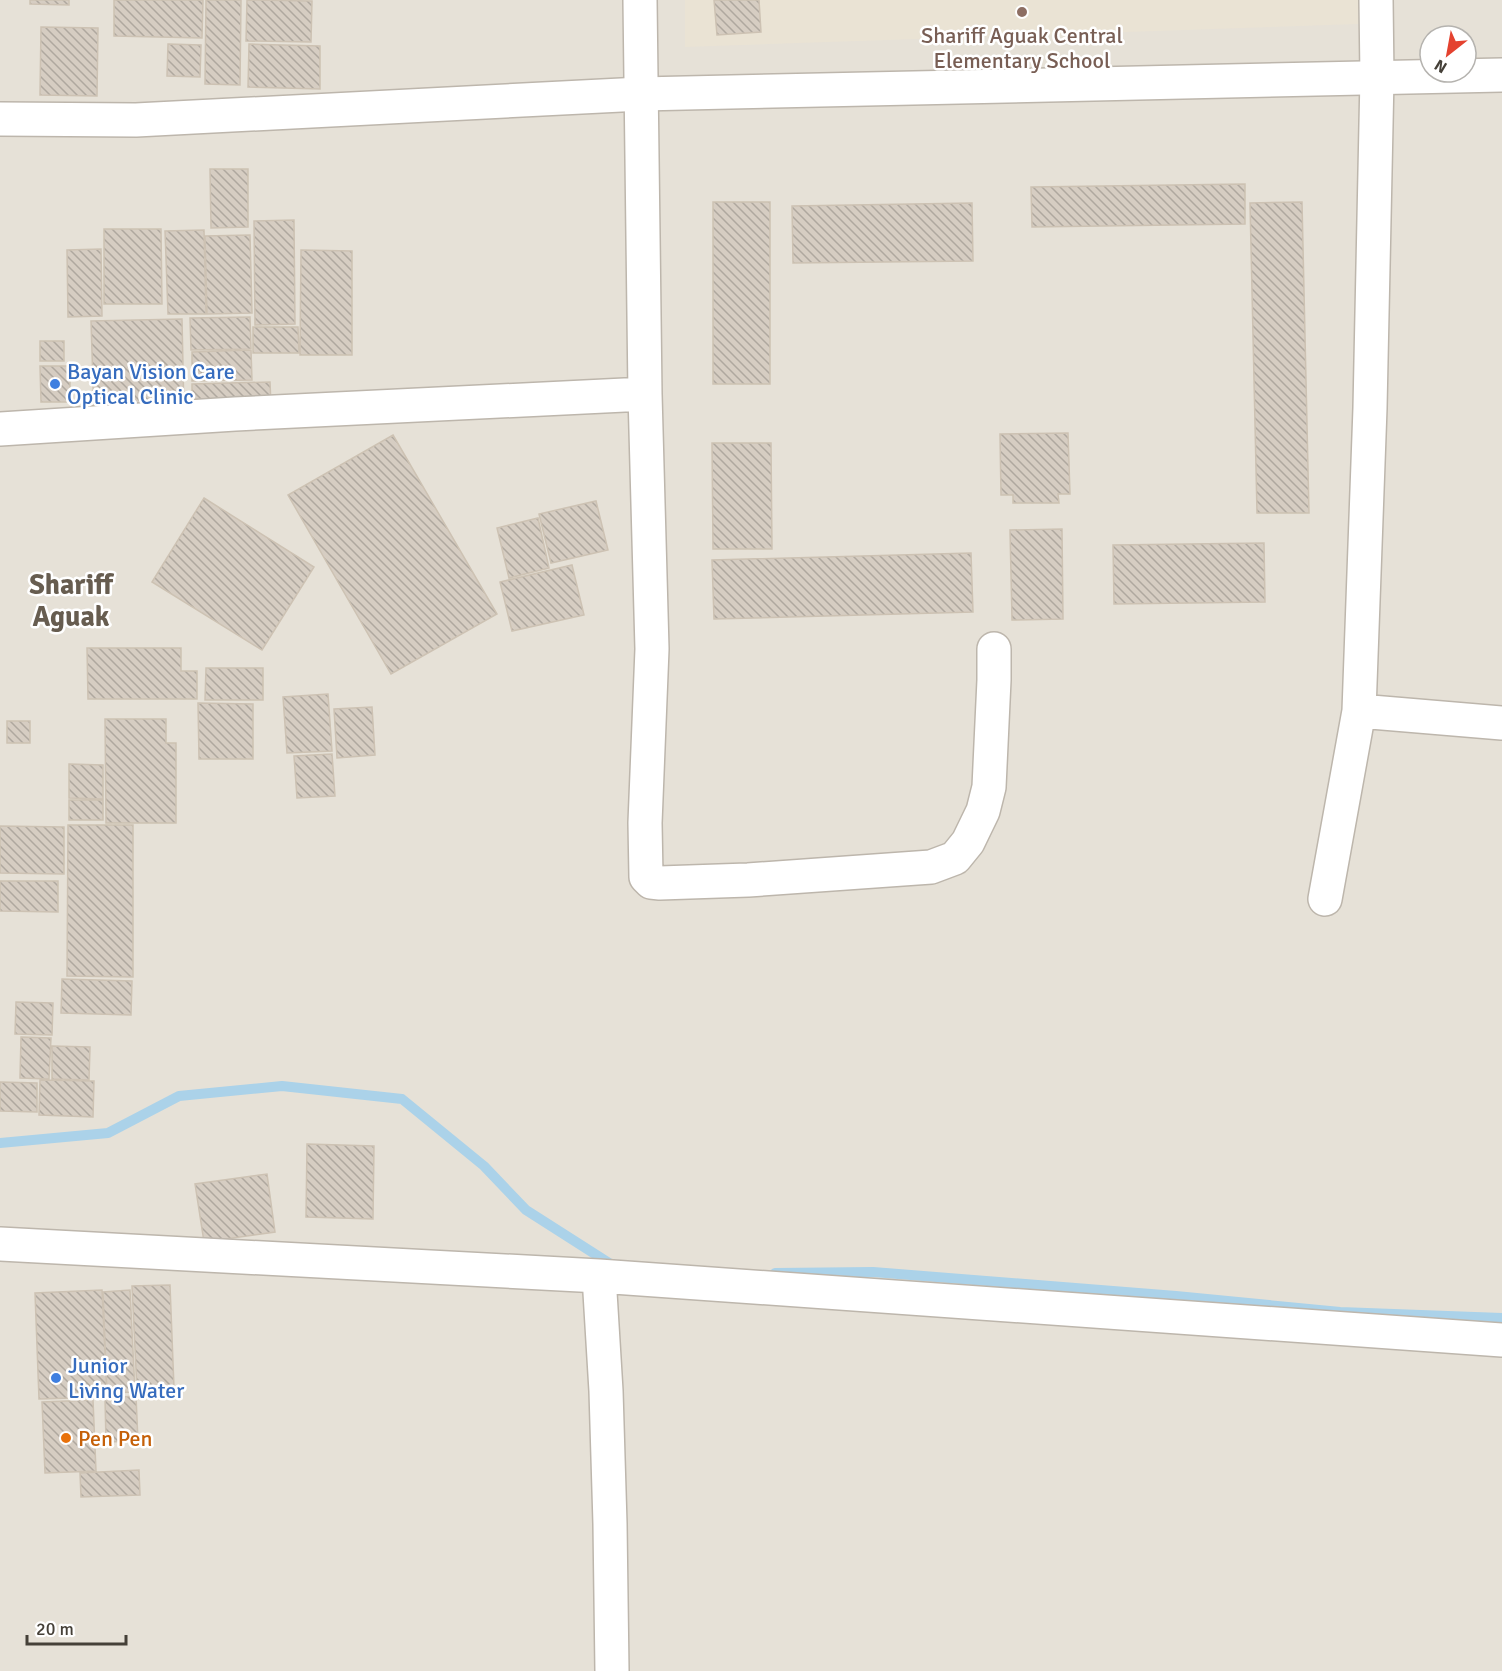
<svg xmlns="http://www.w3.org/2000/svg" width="1502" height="1671" font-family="Signika,sans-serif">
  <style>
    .residential { fill: #e6e1d7; fill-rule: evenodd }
    .education { fill: #eae3d4 }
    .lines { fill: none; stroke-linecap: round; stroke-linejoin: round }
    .stream { stroke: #abd2e9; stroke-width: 10 }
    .building { fill: url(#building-back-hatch); stroke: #cdc2b3; stroke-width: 1.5 }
    .minor-casing { stroke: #bdb6ac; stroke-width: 36 }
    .tertiary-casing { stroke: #bdb6ac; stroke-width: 36 }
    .minor { stroke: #fff; stroke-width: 33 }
    .tertiary { stroke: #fff; stroke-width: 33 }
    .education-dot { fill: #8d6e63; stroke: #fff; stroke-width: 2 }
    .shop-dot { fill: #3f7fe0; stroke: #fff; stroke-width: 2 }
    .food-dot { fill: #e8710a; stroke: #fff; stroke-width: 2 }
    .labels { text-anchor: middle; stroke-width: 5; stroke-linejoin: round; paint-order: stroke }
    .education-label { font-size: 22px; fill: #785e54; stroke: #fff }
    .shop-label { font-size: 22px; fill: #366cbe; stroke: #fff; text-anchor: start }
    .food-label { font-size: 22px; fill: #c56008; stroke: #fff; text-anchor: start }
    .district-label { font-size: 28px; font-weight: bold; fill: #675d50; stroke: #fff }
  </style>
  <defs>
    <pattern id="building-back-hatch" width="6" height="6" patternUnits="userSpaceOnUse" patternTransform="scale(1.5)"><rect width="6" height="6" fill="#d6cdc2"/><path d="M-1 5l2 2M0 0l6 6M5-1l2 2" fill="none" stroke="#afa89f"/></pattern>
  </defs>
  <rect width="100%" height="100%" fill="#f3efe9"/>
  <path class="residential" d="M0 0H1502V1671H0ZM1430 36H1466V72H1430Z"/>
  <path class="education" d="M685 0H1358V24L685 47Z"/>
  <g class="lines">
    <path class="stream" d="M0 1143 108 1133 179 1096 282 1086 402 1099 484 1166 526 1210 609 1263
      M775 1273 873 1272 1176 1296 1340 1312 1502 1318"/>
  </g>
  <path class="building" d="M30 0H69V5L30 4Z
    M114 0H203L202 38 114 36Z
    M206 0H241L240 85 205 84Z
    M247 0 312 1 311 42 246 41Z
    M714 0H759L761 32 717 35Z
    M41 27 98 28 97 96 40 95Z
    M168 44 201 45 200 77 167 76Z
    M249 44 320 46V89L248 87Z
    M210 169H248V227L211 228Z
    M1245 184V224L1032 227 1031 187Z
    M713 202H770V384H713Z
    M1302 202 1309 513H1257L1250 203Z
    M972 203 973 261 793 263 792 206Z
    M294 220 295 324 255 325 254 221Z
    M104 229H161L162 304H104Z
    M204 230 206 314H168L165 231Z
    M250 235 252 313 207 314 205 236Z
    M101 249 102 316 68 317 67 250Z
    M301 250 352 251V355H300Z
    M250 317 251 349 191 350 190 318Z
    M182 319 184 413 94 415 91 321Z
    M253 327H298L299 353H253Z
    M40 341H64V361H40Z
    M251 350 252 380 192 381V352Z
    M40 366H70V402H41Z
    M270 382 271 405 192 407V384Z
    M1068 433 1070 494H1058L1059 503H1013V495H1001L1000 434Z
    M393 435 497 614 391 674 288 495Z
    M712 443H771L772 549H713Z
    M204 498 314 567 262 650 152 582Z
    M596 501 608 550 551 563 539 514Z
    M538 518 549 568 509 578 497 528Z
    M1062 529 1063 619 1012 620 1010 530Z
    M1264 543 1265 602 1114 604 1113 545Z
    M971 553 973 612 714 619 712 560Z
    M572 565 584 615 512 631 500 582Z
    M87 648H181V671H197V699H88Z
    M206 668H263V700H205Z
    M328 694 332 751 287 753 283 697Z
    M198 703 253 704V759H199Z
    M372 707 375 755 337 758 334 709Z
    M105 719H166V743H176V823H106Z
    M7 721H30V743H7Z
    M332 754 335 796 297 798 294 756Z
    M69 764 103 765V799L69 798Z
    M69 800H103V820H69Z
    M68 825H133V977L67 976Z
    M0 826 64 827V874L0 873Z
    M0 881H58V912L0 911Z
    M62 979 132 981 131 1015 61 1013Z
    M16 1002 53 1003 52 1035 15 1034Z
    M21 1037 51 1038 49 1079 20 1078Z
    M52 1046 90 1047 89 1080 52 1079Z
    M40 1080 94 1081 93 1117 39 1115Z
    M0 1082 37 1083V1112L0 1111Z
    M307 1144 374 1146 373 1219 306 1217Z
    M267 1174 275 1232 204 1242 195 1184Z
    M170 1285 174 1388 137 1390 132 1286Z
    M102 1290 107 1397 39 1399 35 1293Z
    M130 1290 135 1392 107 1393 103 1292Z
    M136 1396 138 1441 106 1442 105 1398Z
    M93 1400 96 1471 45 1473 42 1402Z
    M139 1470 140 1495 81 1497 80 1473Z"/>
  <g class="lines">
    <defs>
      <path id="minor" d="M640 0 645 394 652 649 645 823 646 877 651 882 660 883 748 880 931 867 955 858 968 842 983 811 989 787 994 680V649
        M0 429 235 414 645 394
        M1359 711 1502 723
        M1325 899 1359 711 1370 408 1377 77 1376 0
        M0 1244 599 1276 1502 1340
        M599 1276 606 1391 610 1524 612 1671"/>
      <path id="tertiary" d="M0 119 136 120 641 94 1502 75"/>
    </defs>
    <use href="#minor" class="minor-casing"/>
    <use href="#tertiary" class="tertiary-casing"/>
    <use href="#minor" class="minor"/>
    <use href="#tertiary" class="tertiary"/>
  </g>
  <circle class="education-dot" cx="1022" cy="12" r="6"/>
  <g class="shop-dot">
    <circle cx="55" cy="384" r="6"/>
    <circle cx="56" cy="1378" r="6"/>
  </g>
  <circle class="food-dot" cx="66" cy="1438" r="6"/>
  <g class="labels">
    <g class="education-label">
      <text x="1022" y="43">Shariff Aguak Central<tspan x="1022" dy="25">Elementary School</tspan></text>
    </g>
    <g class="shop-label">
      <text x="67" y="379">Bayan Vision Care<tspan x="67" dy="25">Optical Clinic</tspan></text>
      <text x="68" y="1373">Junior<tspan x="68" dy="25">Living Water</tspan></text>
    </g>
    <g class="food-label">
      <text x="78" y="1446">Pen Pen</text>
    </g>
    <g class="district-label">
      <text x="71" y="594">Shariff<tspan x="71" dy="32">Aguak</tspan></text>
    </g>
  </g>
  <g transform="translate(1448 54) rotate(211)"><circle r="28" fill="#ffffff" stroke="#b5b3af" stroke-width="1.5"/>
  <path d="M0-4.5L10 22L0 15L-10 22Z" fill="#e4422f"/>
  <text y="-9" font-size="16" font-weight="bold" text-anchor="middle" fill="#454038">N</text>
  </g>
  <path d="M27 1635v9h99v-9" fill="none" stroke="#454038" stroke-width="3"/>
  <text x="36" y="1635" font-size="18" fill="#454038" stroke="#ffffff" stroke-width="4.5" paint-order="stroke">20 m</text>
</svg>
